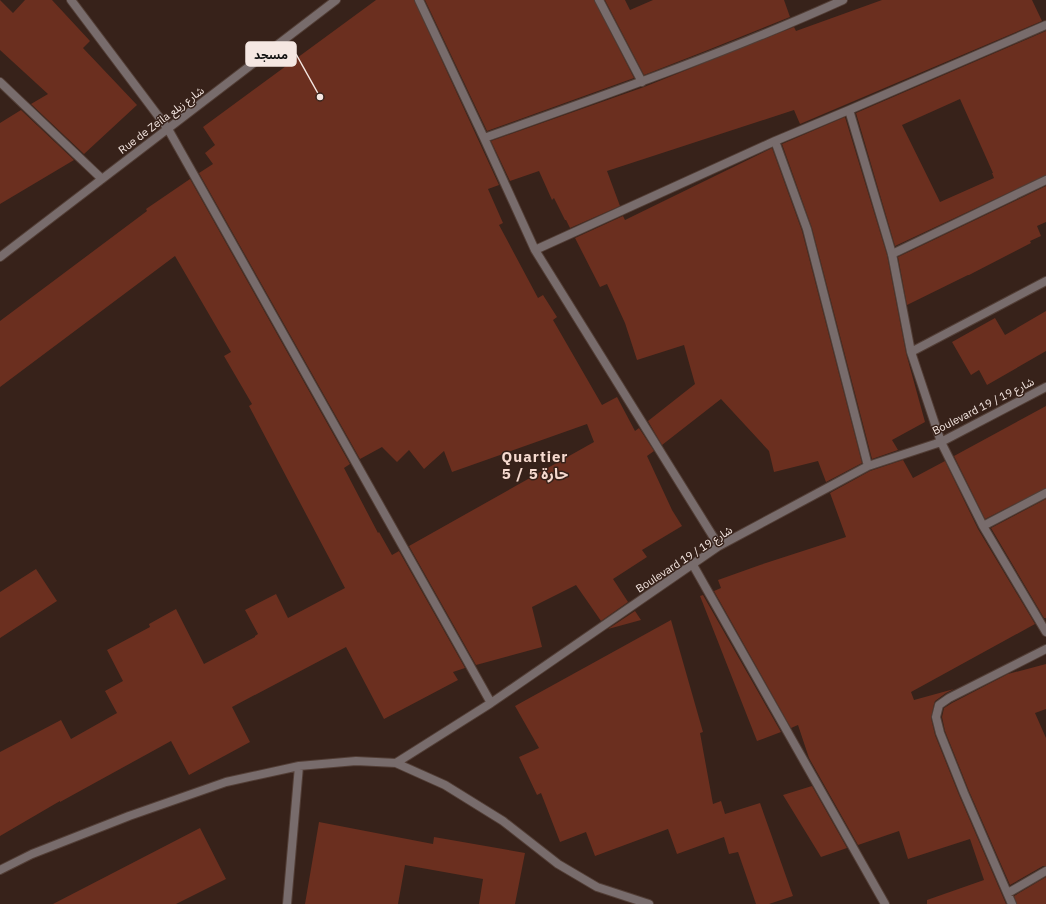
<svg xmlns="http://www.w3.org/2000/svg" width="1046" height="904" font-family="'IBM Plex Sans','Noto Sans Arabic',sans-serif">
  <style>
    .building { fill: #6b2f1f; fill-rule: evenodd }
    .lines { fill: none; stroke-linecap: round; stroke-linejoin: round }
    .lane-casing { stroke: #523e36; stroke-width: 10 }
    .street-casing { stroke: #523e36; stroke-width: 10 }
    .lane { stroke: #786c6c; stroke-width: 8 }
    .street { stroke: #786c6c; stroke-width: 8 }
    .labels { text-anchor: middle; stroke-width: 3; stroke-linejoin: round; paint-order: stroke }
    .street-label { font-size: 11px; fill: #f5e7e2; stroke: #37221a }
    .district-label { font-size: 15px; font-weight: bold; letter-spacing: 1px; fill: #f6dacf; stroke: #37221a }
    .leader { fill: none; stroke: #f5e7e2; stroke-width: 1.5 }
    .callout-dot { fill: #f5e7e2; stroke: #37221a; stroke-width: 1.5 }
    .callout { fill: #f5e7e2; stroke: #f5e7e2; stroke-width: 1.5 }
    .callout-label { font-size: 12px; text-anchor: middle; font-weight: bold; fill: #111 }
  </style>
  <rect width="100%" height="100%" fill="#37221a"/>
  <path class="building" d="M0 0 13 13 25 0H52L90 41 83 48 137 105 84 154 31 104 48 94 0 50Z
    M376 0H414L499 185 488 189 503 223 499 225 538 298 543 295 557 317 553 320 602 405 617 397 635 431 639 428 654 451 647 456 672 510 682 526 642 550 647 557 613 579 628 602 601 621 576 585 532 607 542 647 476 665 409 546 594 442 587 424 452 472 444 451 424 469 409 450 397 462 382 447 360 459 199 173 213 164 205 153 215 145 203 127Z
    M425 0H594L634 78 487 131Z
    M605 0H625L630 10 653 0H784L790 17 708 50 644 75Z
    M882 0H1032L1042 21 800 124 794 110 607 171 620 206 570 228 566 220H565L554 198 552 200 539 171 510 181 491 141 644 87 794 27 796 31Z
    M1046 31V175L895 246 856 113ZM960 99 993 173H992L994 178 940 202 902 125Z
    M21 110 74 160 0 204V123Z
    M845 117 887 255 906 353 925 422 892 440 898 450 872 459 812 228 782 144Z
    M772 148 802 231 862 463 826 482 818 461 774 472 769 451 721 399 662 445 648 421 695 384 684 345 637 360 625 323 607 284 600 287 575 238 623 216 625 220Z
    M190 179 350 464 344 468 378 533 379 532 392 555 399 551 465 668 453 672 458 680 384 719 346 647 232 707 250 742 189 775 171 741 60 802V801L0 836V752L61 720 71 739 117 713 105 691 123 681 107 650 150 627 149 624 176 609 204 664 255 637V636L258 634 245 610 276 594 288 618 345 588 249 406 252 404 224 356 231 352 175 256 0 387V321L147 211 146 209Z
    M1046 186V222L1037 226 1041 236 1030 241 1031 243 969 275H968L907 305 898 257Z
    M1046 311V351L987 385 979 370 971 375 952 342 995 318 1005 335Z
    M1046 406V488L985 519 954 456Z
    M903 460 913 478 945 461 978 529 1035 624 911 692 914 700 954 689 946 693 935 701 934 704 931 718 935 735 959 795 1006 904H927V900L984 880 970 839 908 859 899 831 858 845 809 758 798 725 791 728 714 591 721 588 718 580 760 565 846 537 830 493 870 471Z
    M1046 499V618H1044L991 528Z
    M36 569 57 601 0 638V592Z
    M703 595 781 732 757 741 700 596Z
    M635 611 641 620 608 629Z
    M671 620 703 732 700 733 713 804 721 801 725 814 760 803 793 896 769 904H756L738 852 729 854 724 837 677 854 668 829 595 856 586 832 560 842 541 793 537 795 519 757 539 748 515 706Z
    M1046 664V709L1035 713 1046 738V866H1043L1010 885 969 791 945 731 942 717 944 708 952 703 1008 674Z
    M812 786 847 848 821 857 783 795Z
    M319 822 433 844 434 837 525 853 515 904H479L483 879 405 865 398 904H305Z
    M200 828 226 879 176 904H53Z
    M1046 877V904H1017L1014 896Z"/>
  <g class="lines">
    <defs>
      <path id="lane" d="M892 254 1046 180"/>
      <path id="street" d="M71 0 168 129 491 703
        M419 0 484 138 535 250 719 546
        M599 0 642 82
        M0 82 102 179
        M849 110 892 254 911 352 941 442 983 526 1046 632
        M484 138C605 95 726 53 843 0
        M775 141 807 229 868 466
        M535 250 775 141 849 110 1046 25
        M0 257 336 0
        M911 352 1046 281
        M983 526 1046 493
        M693 565 885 904
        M396 763 491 703 719 546 868 466 941 442 1046 387
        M0 870 32 854 129 816 226 782 299 766 356 761 396 763 445 785 503 821 558 864 597 887 649 904
        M1008 893 1046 871
        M287 904 299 766
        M1012 904 964 793 940 733 936 717 939 705 949 698 1046 649"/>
    </defs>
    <use href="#lane" class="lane-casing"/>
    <use href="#street" class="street-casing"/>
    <use href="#lane" class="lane"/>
    <use href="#street" class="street"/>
  </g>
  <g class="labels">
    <g class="street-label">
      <text transform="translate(161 120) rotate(-37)" y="4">Rue de Zeila شارع زيلع</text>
      <text transform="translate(983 406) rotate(-27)" y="4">Boulevard 19 / شارع 19</text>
      <text transform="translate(684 559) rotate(-33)" y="4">Boulevard 19 / شارع 19</text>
    </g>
    <g class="district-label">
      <text x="535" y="462">Quartier<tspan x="535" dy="17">5 / حارة 5</tspan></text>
    </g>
  </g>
  <path class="leader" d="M320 97L296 54"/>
  <circle class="callout-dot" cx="320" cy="97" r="4"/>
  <rect class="callout" x="246" y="42" width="50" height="24" rx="4"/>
  <g class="callout-label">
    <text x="271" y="59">مسجد</text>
  </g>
</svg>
